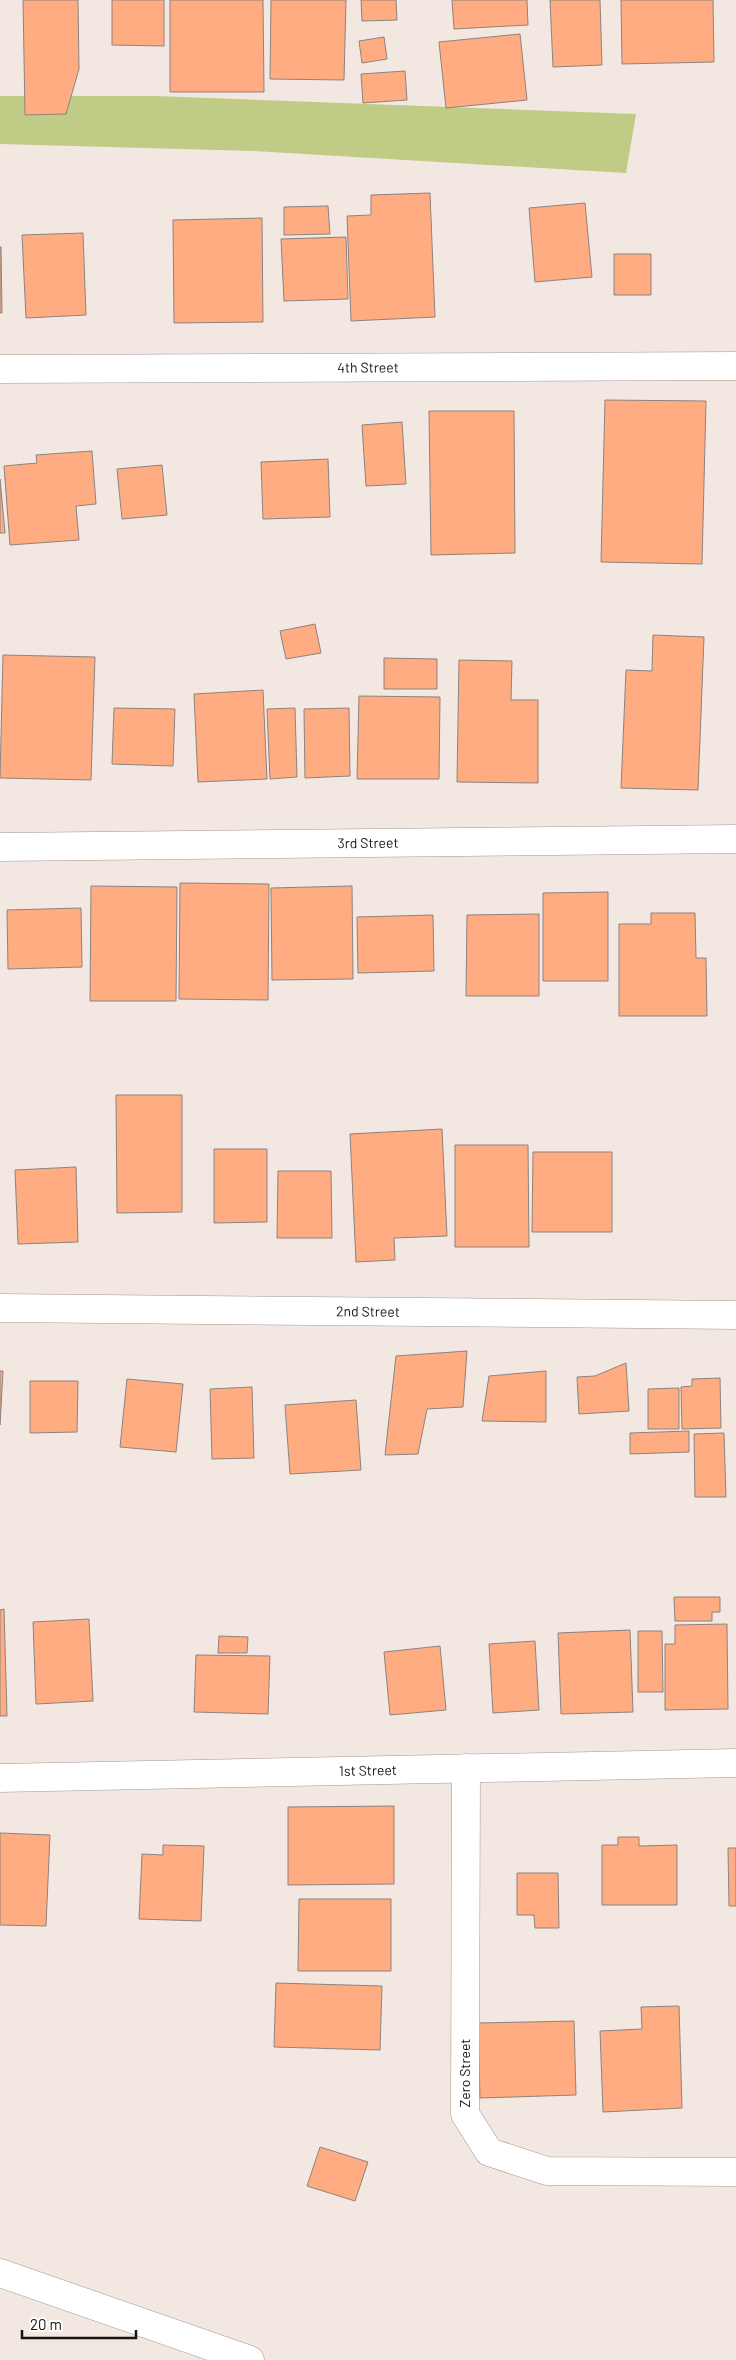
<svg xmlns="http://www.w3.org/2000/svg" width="736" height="2360" font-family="Barlow,sans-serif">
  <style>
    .green { fill: #c0cc86 }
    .building { fill: #ffac82; stroke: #8d837e }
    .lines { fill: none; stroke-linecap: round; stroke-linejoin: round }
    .minor-casing { stroke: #a29792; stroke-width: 29 }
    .secondary-casing { stroke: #a29792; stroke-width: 29 }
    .minor { stroke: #fff; stroke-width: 28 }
    .secondary { stroke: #fff; stroke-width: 28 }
    .labels { text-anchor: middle; stroke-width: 4; stroke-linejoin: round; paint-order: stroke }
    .street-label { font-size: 14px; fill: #181412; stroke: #fff }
  </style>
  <rect width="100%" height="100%" fill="#f3e7e2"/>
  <path class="green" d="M0 96H155L636 114 626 173 254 151 0 144Z"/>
  <path class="building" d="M23 0H78L79 69 66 114 25 115Z
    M112 0H164V46L112 45Z
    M170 0H263L264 92H170Z
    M271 0H346L344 80 270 79Z
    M361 0H396L397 20 362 21Z
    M452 0H527L528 25 454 29Z
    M550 0H600L602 65 553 67Z
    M621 0H713L714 62 622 64Z
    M520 34 527 100 446 108 439 42Z
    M384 37 387 59 362 63 359 41Z
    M405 71 407 100 363 103 361 74Z
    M430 193 435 317 351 321 347 216 371 215V195Z
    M585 203 592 277 535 282 529 208Z
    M328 206 330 234 284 235V207Z
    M262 218 263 322 174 323 173 220Z
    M83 233 86 315 26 318 22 235Z
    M346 237 348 299 284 301 281 239Z
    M1 247 2 313H0V247Z
    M614 254H651V295H614Z
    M605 400 706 401 702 564 601 562Z
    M429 411H514L515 553 431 555Z
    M402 422 406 484 366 486 362 425Z
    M92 451 96 504 76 506 79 540 10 545 4 466 37 463 36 455Z
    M328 459 330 517 263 519 261 462Z
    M162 465 167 515 122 519 117 469Z
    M0 479 5 533H0Z
    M315 624 321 653 286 659 280 631Z
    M653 635 704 637 698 790 621 788 626 670 652 671Z
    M3 655 95 657 91 780 0 778Z
    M384 658 437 659V689H384Z
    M459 660 512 661 511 700H538V783L457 782Z
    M263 690 267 779 198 782 194 694Z
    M359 696 440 697 439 779H357Z
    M114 708 175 709 173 766 112 764Z
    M295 708 297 777 270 779 267 709Z
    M349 708 350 776 305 778 304 709Z
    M180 883 269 884 268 1000 179 999Z
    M91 886 177 887 176 1001H90Z
    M352 886 353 979 272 980 271 888Z
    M608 892V981H543V893Z
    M81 908 82 967 8 969 7 910Z
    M651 913H695L696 958H706L707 1016H619V924H651Z
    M539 914V996H466L467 915Z
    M433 915 434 971 358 973 357 917Z
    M116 1095H182V1212L117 1213Z
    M442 1129 447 1236 394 1238 395 1260 356 1262 350 1134Z
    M455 1145H528L529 1247H455Z
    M214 1149H267V1222L214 1223Z
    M533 1152H612V1232H532Z
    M76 1167 78 1242 18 1244 15 1170Z
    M278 1171H331L332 1238H277Z
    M467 1351 463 1407 427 1409 418 1454 385 1455 396 1356Z
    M626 1363 629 1411 579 1414 577 1377 595 1376Z
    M0 1371H3L0 1425Z
    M546 1371V1422L482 1421 489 1376Z
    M720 1378 721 1428 682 1429 681 1387 692 1386V1379Z
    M127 1379 183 1384 176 1452 120 1447Z
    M30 1381H78L77 1432 30 1433Z
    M252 1387 254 1458 212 1459 210 1389Z
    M679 1388V1429H648V1389Z
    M356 1400 361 1470 290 1474 285 1405Z
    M689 1431V1452L630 1454V1433Z
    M724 1433 726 1497H695L694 1434Z
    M674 1597H720V1612H712V1621H675Z
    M4 1609 7 1716H0V1610Z
    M89 1619 93 1701 36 1704 33 1622Z
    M727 1624 728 1709 665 1710V1644H675V1625Z
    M630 1630 633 1712 561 1714 558 1633Z
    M638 1631H662L663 1692H638Z
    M219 1636 248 1637 247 1653H218Z
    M535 1641 539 1710 493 1713 489 1644Z
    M440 1646 446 1710 390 1715 384 1652Z
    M196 1655 270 1656 268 1714 194 1712Z
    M394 1806V1884L288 1885V1807Z
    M0 1833 50 1835 46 1926 0 1925Z
    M618 1837H639V1846L677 1845V1905H602V1845H618Z
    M163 1845 204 1846 201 1921 139 1919 142 1854 163 1855Z
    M728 1848H736V1906H729Z
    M517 1873H558L559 1928H535L534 1915H517Z
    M299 1899H391V1971H298Z
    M276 1983 382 1986 380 2050 274 2047Z
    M679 2006 682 2108 603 2112 600 2031 642 2029 641 2007Z
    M574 2021 576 2095 480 2098 478 2023Z
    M320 2147 368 2162 355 2201 307 2186Z"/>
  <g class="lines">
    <defs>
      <g id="minor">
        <path id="s1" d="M0 369 736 366"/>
        <path id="s2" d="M0 847 736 839"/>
        <path id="s3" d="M0 1308 736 1315"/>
        <path d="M466 1768 465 2114 489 2152 547 2171 736 2172"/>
        <path id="s4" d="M0 1778 736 1763"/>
      </g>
      <path id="secondary" d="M0 2273 250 2360"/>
    </defs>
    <use href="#minor" class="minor-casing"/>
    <use href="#secondary" class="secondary-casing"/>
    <use href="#minor" class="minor"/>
    <use href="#secondary" class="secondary"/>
  </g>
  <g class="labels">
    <g class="street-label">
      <text dy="5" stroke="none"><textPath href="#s1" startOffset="368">4th Street</textPath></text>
      <text dy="5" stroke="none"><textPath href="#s2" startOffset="368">3rd Street</textPath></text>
      <text dy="5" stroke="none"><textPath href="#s3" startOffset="368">2nd Street</textPath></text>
      <text dy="5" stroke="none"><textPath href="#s4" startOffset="368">1st Street</textPath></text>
      <text transform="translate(465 2073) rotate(-90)" y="5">Zero Street</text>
    </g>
  </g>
  <path d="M22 2330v8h114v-8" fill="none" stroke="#181412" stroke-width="2.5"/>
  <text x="30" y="2330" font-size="15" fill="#181412" stroke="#ffffff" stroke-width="4" paint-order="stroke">20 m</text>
</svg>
